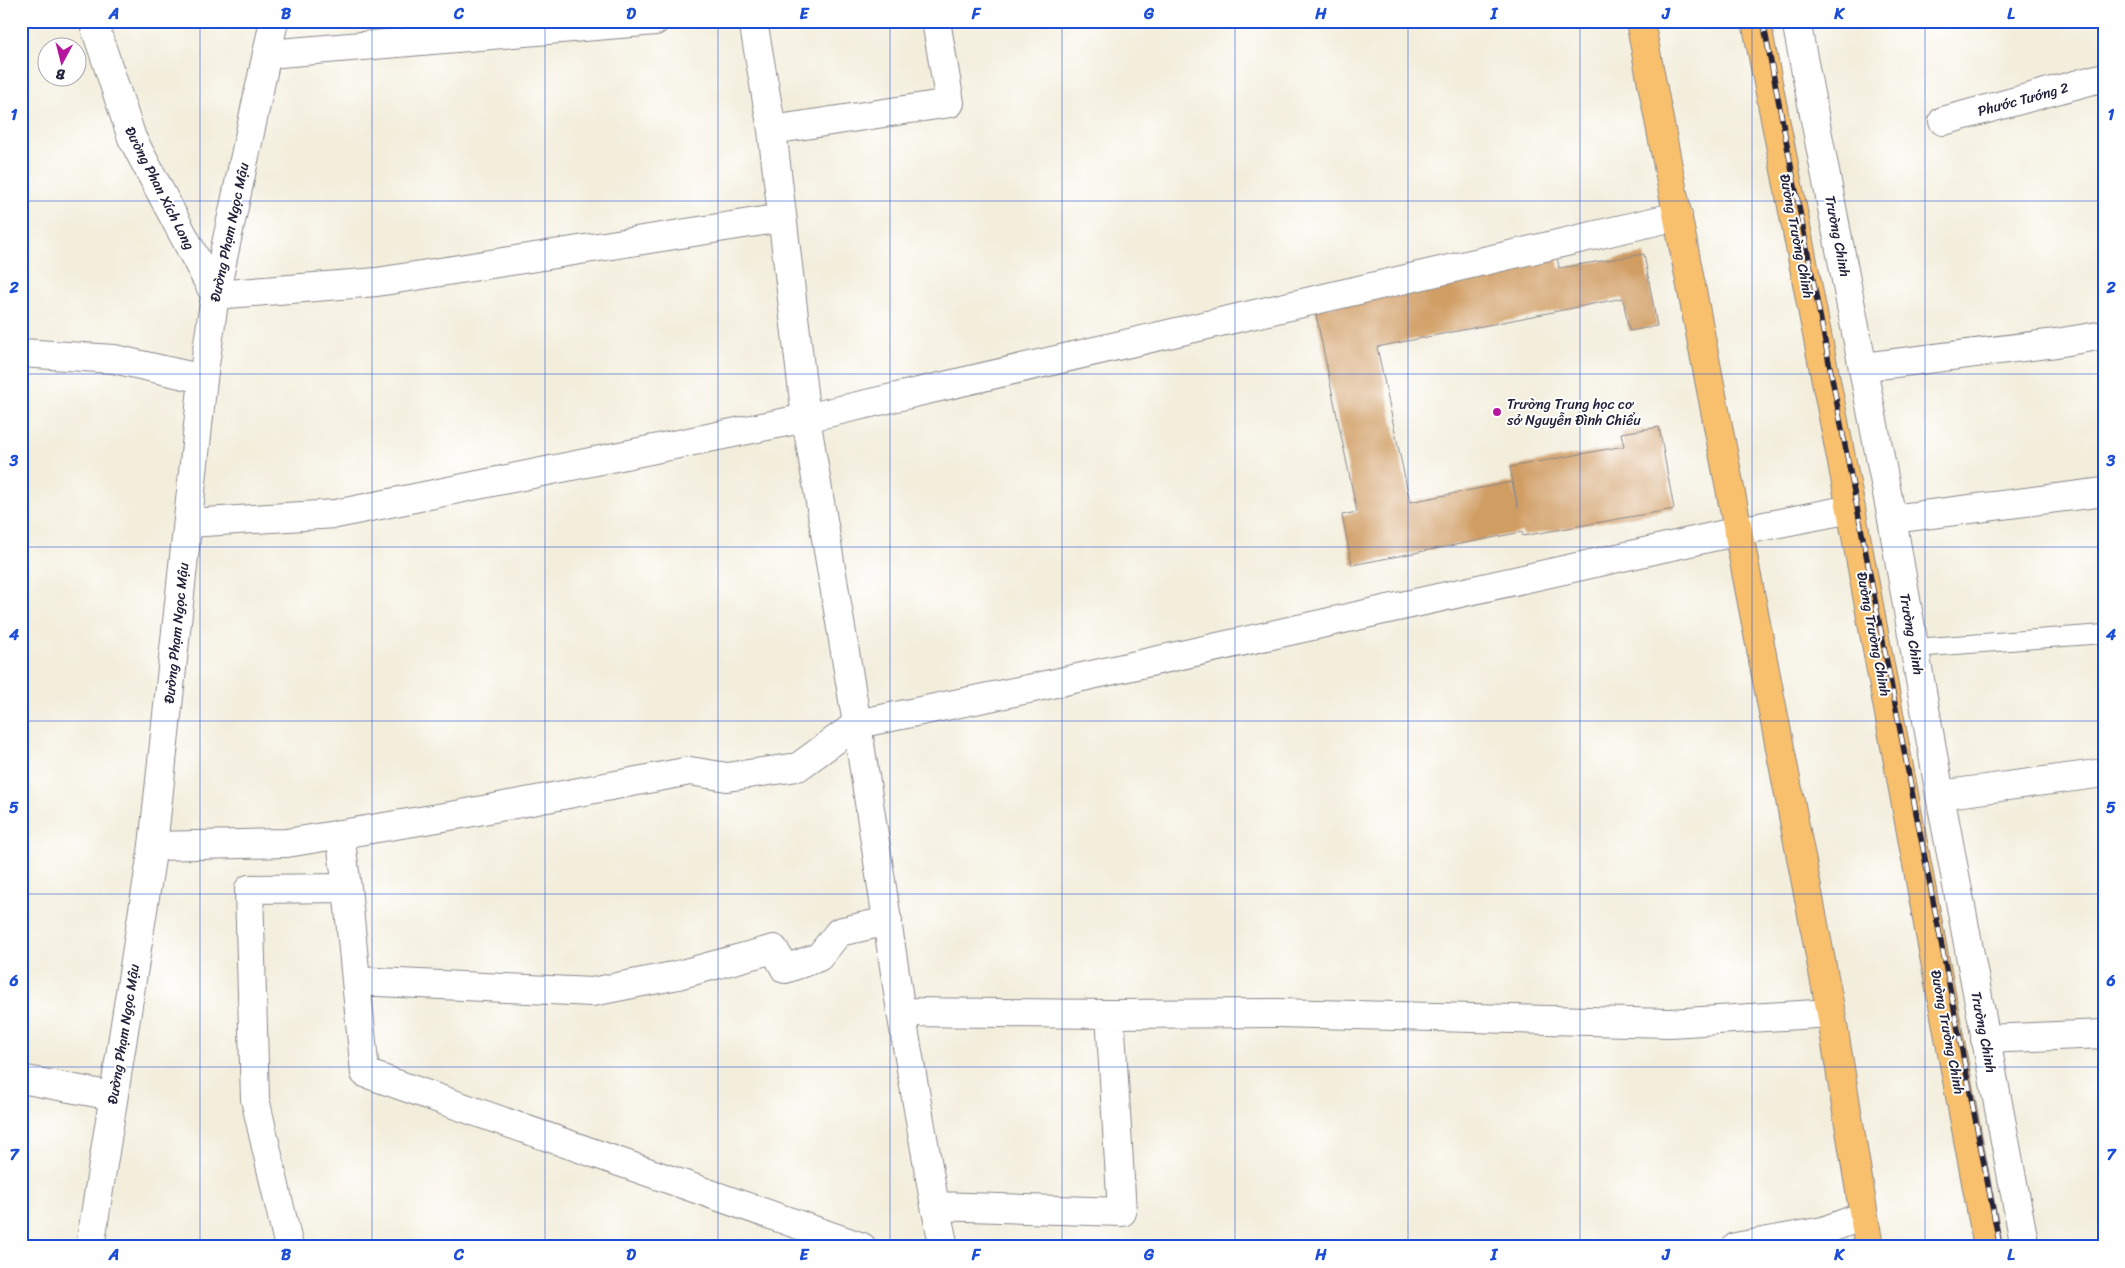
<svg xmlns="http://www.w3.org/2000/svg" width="2125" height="1268" font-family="Sriracha,sans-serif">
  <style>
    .building { fill: #d09d64 }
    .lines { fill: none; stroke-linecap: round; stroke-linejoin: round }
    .service-casing { stroke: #8a888c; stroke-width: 20 }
    .minor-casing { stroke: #8a888c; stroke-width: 30 }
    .tertiary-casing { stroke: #8a888c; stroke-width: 30 }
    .trunk-casing { stroke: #8a888c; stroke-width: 30 }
    .service { stroke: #fff; stroke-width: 18 }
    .minor { stroke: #fff; stroke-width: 28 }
    .tertiary { stroke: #fff; stroke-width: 28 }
    .trunk { stroke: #f8bf6c; stroke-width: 28 }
    .rail-casing { stroke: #22223b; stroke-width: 5.5 }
    .rail { stroke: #fff; stroke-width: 4; stroke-dasharray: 11; stroke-linecap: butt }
    .grid { fill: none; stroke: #1d4ed8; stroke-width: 1; stroke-opacity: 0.55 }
    .poi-dot { fill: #b5179e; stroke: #fff; stroke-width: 2 }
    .labels { text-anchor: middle; stroke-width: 4; stroke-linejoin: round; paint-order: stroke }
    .street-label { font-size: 14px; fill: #22223b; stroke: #fff }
    .poi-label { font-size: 14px; fill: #22223b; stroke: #fff; text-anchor: start }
    .neatline { fill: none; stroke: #1d4ed8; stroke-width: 2 }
    .grid-label { font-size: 16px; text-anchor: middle; font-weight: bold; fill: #1d4ed8 }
  </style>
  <rect width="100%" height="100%" fill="#fff"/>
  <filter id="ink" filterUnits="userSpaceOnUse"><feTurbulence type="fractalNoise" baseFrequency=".02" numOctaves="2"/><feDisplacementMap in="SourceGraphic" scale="10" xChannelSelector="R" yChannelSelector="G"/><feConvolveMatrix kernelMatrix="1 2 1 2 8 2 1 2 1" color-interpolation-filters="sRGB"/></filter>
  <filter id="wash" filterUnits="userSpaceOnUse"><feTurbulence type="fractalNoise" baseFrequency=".0096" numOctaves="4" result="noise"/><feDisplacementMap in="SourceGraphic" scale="20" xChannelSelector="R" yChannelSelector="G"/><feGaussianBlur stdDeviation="1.12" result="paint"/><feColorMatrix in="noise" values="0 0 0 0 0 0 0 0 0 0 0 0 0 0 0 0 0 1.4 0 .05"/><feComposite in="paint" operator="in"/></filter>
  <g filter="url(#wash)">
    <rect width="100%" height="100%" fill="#f3eedc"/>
    <g id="blocks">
      <path class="building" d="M1644 254 1657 326 1629 331 1623 298 1377 347 1410 502 1512 482 1518 508 1510 467 1624 446 1621 433 1659 427 1674 509 1523 536 1522 532 1352 565 1342 515 1357 512 1315 310 1557 256 1559 268Z"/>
    </g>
  </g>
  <g filter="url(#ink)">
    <use href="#blocks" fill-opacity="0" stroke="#8a888c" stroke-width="1"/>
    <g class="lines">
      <defs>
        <path id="service" d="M1915 648 2104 634"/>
        <path id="minor" d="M274 21 215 295 377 282 782 218
          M753 21 772 130 806 418 857 724 901 1012 935 1206 944 1247
          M268 54 655 21
          M1943 121 2104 77
          M772 130 950 103 936 21
          M21 353 114 359 203 379
          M1863 367 2056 343 2104 335
          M1892 519 2104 492
          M188 523 336 514 806 418 1678 216
          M1940 795 2104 773
          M340 834 347 888 365 1073 862 1247
          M153 846 287 843 462 814 690 771 727 777 798 767 857 724 1033 688 1739 531 1851 509
          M356 981 592 992 678 975 774 949 785 969 819 957 839 932 888 921
          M901 1012 1110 1014 1277 1013 1670 1023 1831 1013
          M1985 1039 2104 1034
          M21 1079 113 1096
          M935 1206 1122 1212 1110 1014
          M289 1247 255 1099 249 889 347 888
          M1736 1247 1823 1231 1863 1216"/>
        <path id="tertiary" d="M1796 21 1892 519 1940 795 2025 1247
          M90 1247 153 846 203 379 215 295 132 138 93 21"/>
        <path id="trunk" d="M1640 21 1831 1013 1869 1247
          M1756 21 1851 509 1988 1247"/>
      </defs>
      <use href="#service" class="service-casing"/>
      <use href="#minor" class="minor-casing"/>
      <use href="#tertiary" class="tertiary-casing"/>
      <use href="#trunk" class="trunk-casing"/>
      <use href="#service" class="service"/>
      <use href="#minor" class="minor"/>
      <use href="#tertiary" class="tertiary"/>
      <use href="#trunk" class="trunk"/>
      <defs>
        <path id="rail" d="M1763 21 2000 1247"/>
      </defs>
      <use href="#rail" class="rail-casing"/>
      <use href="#rail" class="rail"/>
    </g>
  </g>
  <path class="grid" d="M200 21V1247M372 21V1247M545 21V1247M718 21V1247M890 21V1247M1062 21V1247M1235 21V1247M1408 21V1247M1580 21V1247M1752 21V1247M1925 21V1247M21 201H2104M21 374H2104M21 547H2104M21 721H2104M21 894H2104M21 1067H2104"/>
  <circle class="poi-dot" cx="1497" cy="412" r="5"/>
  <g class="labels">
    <g class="street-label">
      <text transform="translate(2023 99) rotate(-15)" y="5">Phước Tướng 2</text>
      <text transform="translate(160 188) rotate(63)" y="5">Đường Phan Xích Long</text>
      <text transform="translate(229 232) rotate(-78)" y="5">Đường Phạm Ngọc Mậu</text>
      <text transform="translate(1797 236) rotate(79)" y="5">Đường Trường Chinh</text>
      <text transform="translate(1838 236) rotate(79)" y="5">Trường Chinh</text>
      <text transform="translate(176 633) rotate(-84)" y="5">Đường Phạm Ngọc Mậu</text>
      <text transform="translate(1874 634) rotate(79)" y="5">Đường Trường Chinh</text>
      <text transform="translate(1912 634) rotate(80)" y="5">Trường Chinh</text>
      <text transform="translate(1948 1032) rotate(79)" y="5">Đường Trường Chinh</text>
      <text transform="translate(1984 1032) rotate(79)" y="5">Trường Chinh</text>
      <text transform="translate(123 1034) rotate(-81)" y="5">Đường Phạm Ngọc Mậu</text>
    </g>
    <g class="poi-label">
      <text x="1507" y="409">Trường Trung học cơ<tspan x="1507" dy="16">sở Nguyễn Đình Chiểu</tspan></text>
    </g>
  </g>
  <rect width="2125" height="1268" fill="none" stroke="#fff" stroke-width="55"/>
  <g transform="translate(62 62) rotate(187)"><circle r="24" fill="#ffffff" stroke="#a7a7b1"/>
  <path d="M0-4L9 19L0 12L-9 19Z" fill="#b5179e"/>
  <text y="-8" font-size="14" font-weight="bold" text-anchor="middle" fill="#22223b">B</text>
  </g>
  <rect x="28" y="28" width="2070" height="1212" class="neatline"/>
  <g class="grid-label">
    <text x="114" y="19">A</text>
    <text x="286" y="19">B</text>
    <text x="459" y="19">C</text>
    <text x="631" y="19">D</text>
    <text x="804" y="19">E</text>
    <text x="976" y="19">F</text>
    <text x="1149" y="19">G</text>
    <text x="1321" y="19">H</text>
    <text x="1494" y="19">I</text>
    <text x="1666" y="19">J</text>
    <text x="1839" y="19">K</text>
    <text x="2011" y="19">L</text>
    <text x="14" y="120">1</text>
    <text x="2111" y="120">1</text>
    <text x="14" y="293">2</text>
    <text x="2111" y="293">2</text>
    <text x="14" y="466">3</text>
    <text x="2111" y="466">3</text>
    <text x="14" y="640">4</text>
    <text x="2111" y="640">4</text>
    <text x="14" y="813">5</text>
    <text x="2111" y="813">5</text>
    <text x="14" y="986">6</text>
    <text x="2111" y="986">6</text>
    <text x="14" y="1160">7</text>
    <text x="2111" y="1160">7</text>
    <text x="114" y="1260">A</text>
    <text x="286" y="1260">B</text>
    <text x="459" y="1260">C</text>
    <text x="631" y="1260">D</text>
    <text x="804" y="1260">E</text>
    <text x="976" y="1260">F</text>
    <text x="1149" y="1260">G</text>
    <text x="1321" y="1260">H</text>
    <text x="1494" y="1260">I</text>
    <text x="1666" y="1260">J</text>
    <text x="1839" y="1260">K</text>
    <text x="2011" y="1260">L</text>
  </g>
</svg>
